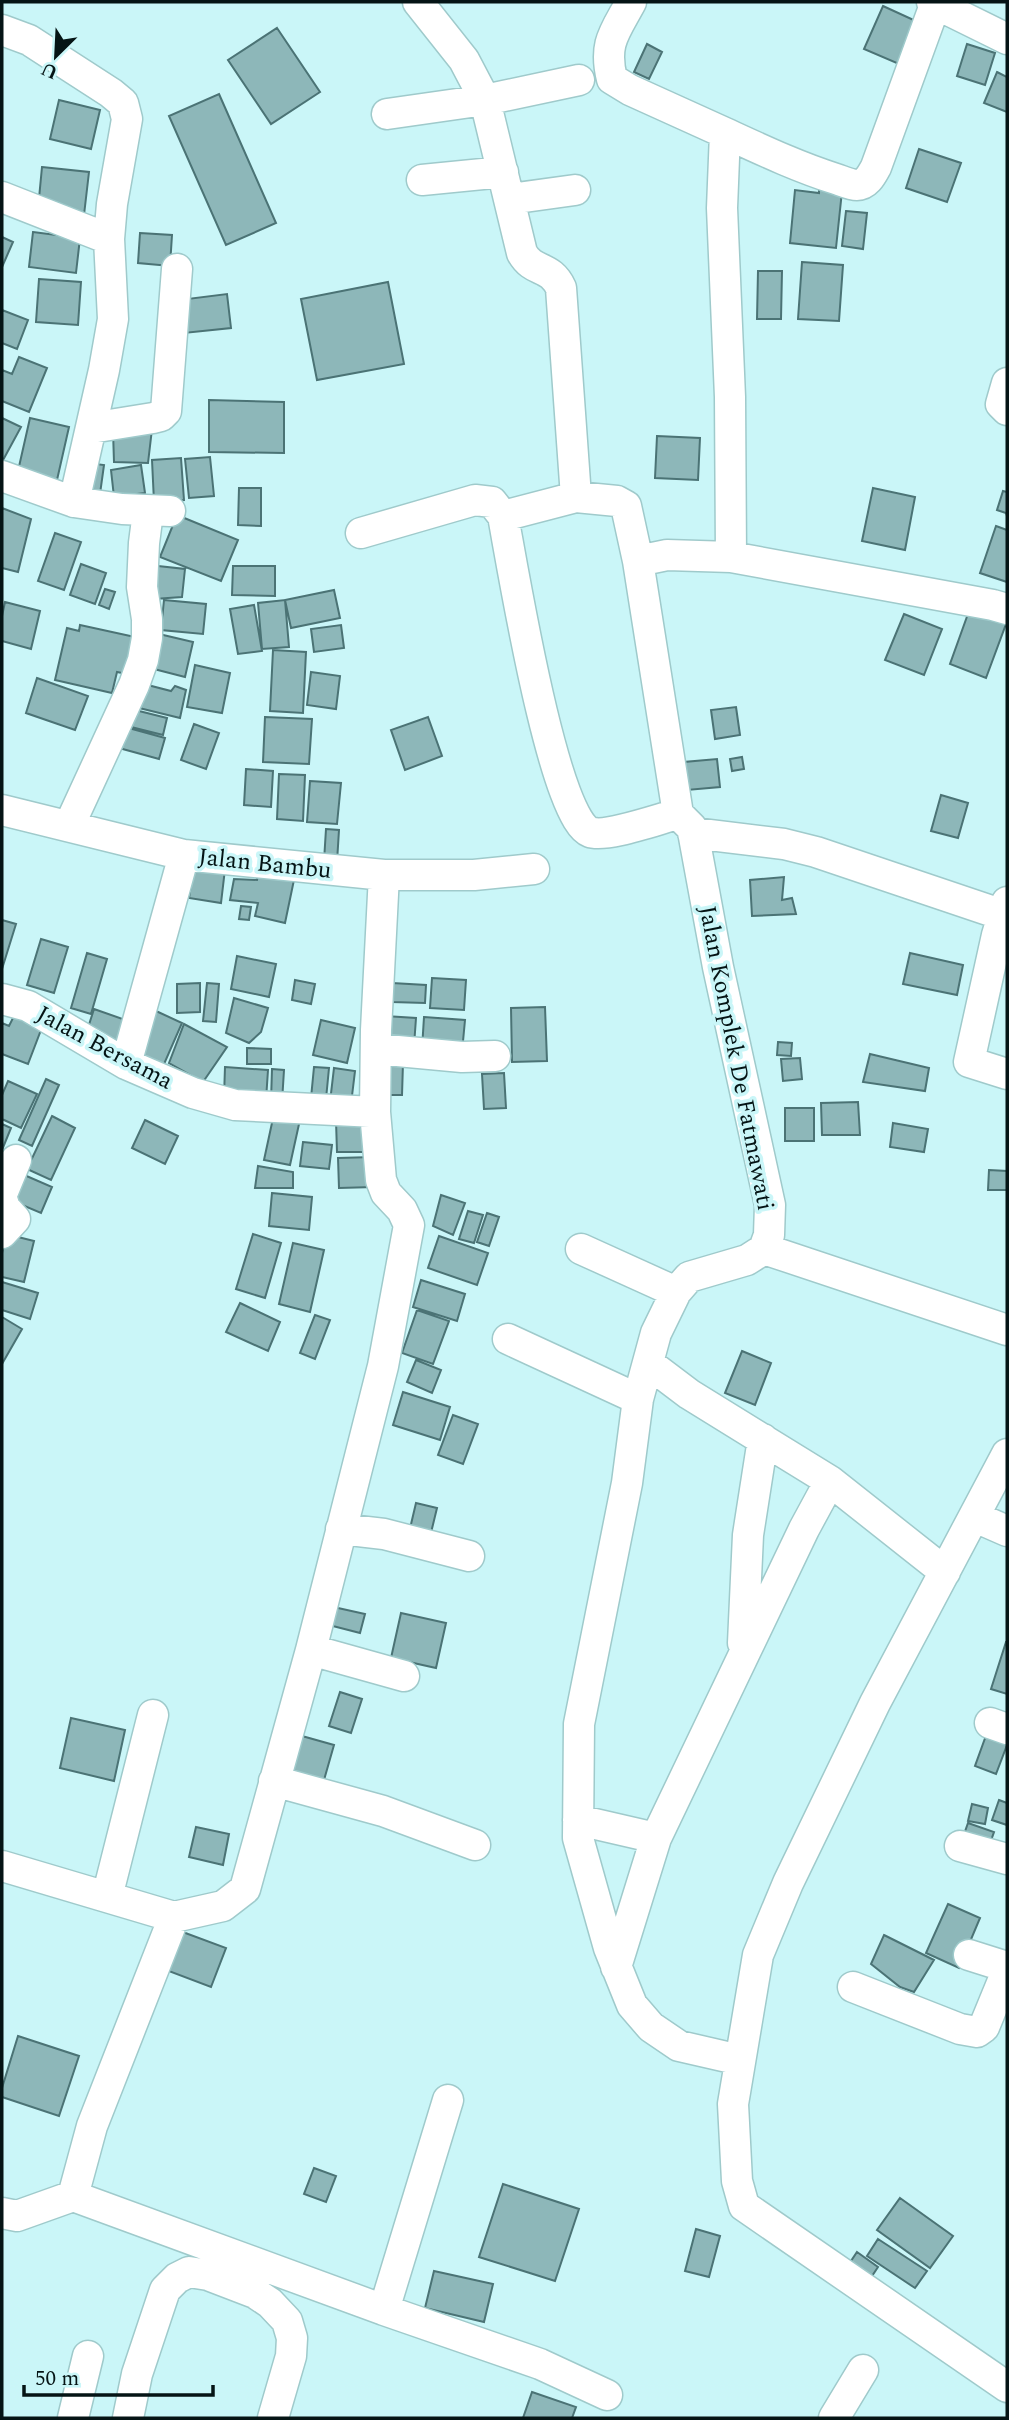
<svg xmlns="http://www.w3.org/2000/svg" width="1009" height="2420" font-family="Spectral,serif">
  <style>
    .building { fill: #8db7b9; stroke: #4b7375; stroke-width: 2 }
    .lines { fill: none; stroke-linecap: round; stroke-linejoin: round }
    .minor-casing { stroke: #9fcacb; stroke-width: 33 }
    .minor { stroke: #fff; stroke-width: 30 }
    .labels { text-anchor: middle; stroke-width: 7; stroke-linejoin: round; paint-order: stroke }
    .street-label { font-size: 24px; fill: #051415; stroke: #caf6f8 }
  </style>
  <rect width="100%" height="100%" fill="#caf6f8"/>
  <path class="building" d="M883 6 918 22 899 64 864 49Z
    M277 28 320 92 271 124 228 60Z
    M647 44 662 52 649 79 634 72Z
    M967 44 995 53 985 85 957 76Z
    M997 72 1007 77V112L984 103Z
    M219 94 276 223 226 245 169 116Z
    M59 100 100 110 91 149 50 139Z
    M919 149 961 163 947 202 906 188Z
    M42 167 89 172 84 215 38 209Z
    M819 188 842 191 836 248 790 243 795 190 819 193Z
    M846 211 867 213 863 249 842 246Z
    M33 232 80 238 76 273 29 267Z
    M140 233 172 235 170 266 138 263Z
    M2 237 13 242 2 267Z
    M802 262 843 265 839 321 798 319Z
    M758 271H782L781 319H757Z
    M39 279 81 282 78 325 36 322Z
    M388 282 404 364 317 380 301 299Z
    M227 294 231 328 184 333 179 300Z
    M2 310 28 320 17 349 2 343Z
    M19 357 47 368 29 412 2 401V370L12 374Z
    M209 400 284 402V453L209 452Z
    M2 418 21 427 2 462Z
    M30 418 69 427 57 480 18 471Z
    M152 429 148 463 114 462 113 431Z
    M657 436 700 438 698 480 655 478Z
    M210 457 214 496 189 498 185 459Z
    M181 458 184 500 154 502 152 460Z
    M88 463 104 465 100 494 84 492Z
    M141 465 145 493 114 497 111 470Z
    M239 488H261V526L238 525Z
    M873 488 915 497 905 550 862 541Z
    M1003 491 1007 492V516L1006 513 997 510Z
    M2 508 31 519 18 572 2 568Z
    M177 515 238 540 221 581 160 557Z
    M996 526 1007 530V582L980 573Z
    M55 533 81 542 64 590 38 581Z
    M81 564 106 573 95 604 70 595Z
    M158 566 185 569 182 597 154 599Z
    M233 566H275V596L232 595Z
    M105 589 115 592 109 609 99 605Z
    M334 590 340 618 291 628 285 600Z
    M164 600 206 604 203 634 161 630Z
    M285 600 289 647 262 649 258 603Z
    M5 602 40 611 31 649 2 641V616Z
    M254 605 262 651 238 654 230 609Z
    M969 611 1006 624 986 678 950 664Z
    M904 614 942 629 924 675 885 660Z
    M80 625 135 637 127 674 117 672 112 693 55 680 67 628 79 631Z
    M341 625 344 648 314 652 311 629Z
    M159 634 193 642 185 677 150 668Z
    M273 650 306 652 303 713 270 711Z
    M195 665 230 673 222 713 187 707Z
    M311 672 340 676 336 709 307 705Z
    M37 678 88 696 75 730 26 713Z
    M140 683 171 691 175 686 186 690 180 718 135 707Z
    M736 707 740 735 715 739 711 710Z
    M131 709 167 718 163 735 127 726Z
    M265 717 312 719 309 764 263 762Z
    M428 717 442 756 405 770 391 730Z
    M194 724 219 733 206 769 181 760Z
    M125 727 165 738 159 759 119 748Z
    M742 757 744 769 732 771 730 759Z
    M717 759 720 787 687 790 684 762Z
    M246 769 273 771 271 807 244 805Z
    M279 774 305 775 303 821 277 819Z
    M310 781 341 783 337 824 307 822Z
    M941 795 968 803 958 838 931 831Z
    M326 829 339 830 337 862 324 861Z
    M194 864 225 869 221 903 189 898Z
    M259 869 295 875 285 923 255 916 258 903 230 900 234 879 257 880Z
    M784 877 782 900 792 898 796 914 752 916 750 880Z
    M241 906 251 907 249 920 239 919Z
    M2 920 16 924 2 969Z
    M41 939 68 947 54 993 27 985Z
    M87 953 107 959 91 1014 71 1008Z
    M910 953 963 965 957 995 903 984Z
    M237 956 276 964 269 997 231 989Z
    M432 978 466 980 464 1010 430 1008Z
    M295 980 315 984 311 1004 292 1000Z
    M200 983V1012L177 1013V984Z
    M207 983 219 984 216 1022 203 1021Z
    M392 983 426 985 425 1003 392 1002Z
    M234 998 268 1008 261 1032 249 1043 226 1033Z
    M545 1007 547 1061 512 1062 511 1008Z
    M94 1009 134 1023 126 1047 86 1034Z
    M156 1011 182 1023 161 1071 135 1060Z
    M16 1012 44 1022 28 1064 2 1054V1023L9 1026Z
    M385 1016 416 1018 414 1046 384 1044Z
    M424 1017 465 1020 462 1052 422 1049Z
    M321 1020 355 1028 347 1063 313 1055Z
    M184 1024 227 1047 203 1082 169 1063Z
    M778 1042 792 1043 791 1056 777 1055Z
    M247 1048 271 1049V1064H247Z
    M870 1054 929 1068 925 1091 863 1082Z
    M800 1058 802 1079 783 1081 781 1059Z
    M380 1063H403L402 1095H380Z
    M225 1067 268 1070 266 1100 224 1097Z
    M314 1067 329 1068 326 1099 311 1098Z
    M334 1068 355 1071 351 1104 330 1102Z
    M272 1069 284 1070 282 1102 271 1101Z
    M504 1073 506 1108 484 1109 482 1074Z
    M46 1079 59 1085 32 1146 19 1140Z
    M8 1081 37 1094 21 1128 2 1119V1095Z
    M858 1102 860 1135H822L821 1103Z
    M785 1108H814V1141H785Z
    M275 1109 301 1115 290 1165 264 1160Z
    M52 1116 75 1128 51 1180 27 1169Z
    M145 1120 178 1136 165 1164 132 1148Z
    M371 1120V1152H337L336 1121Z
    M893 1123 928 1129 924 1152 890 1147Z
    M2 1124 11 1128 2 1150Z
    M303 1142 332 1145 329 1169 300 1166Z
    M373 1157 374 1187 339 1188 338 1158Z
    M258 1166 293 1172V1188H255Z
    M989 1170 1007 1171V1190H988Z
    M15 1171 52 1187 41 1213 3 1197Z
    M272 1193 312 1197 309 1230 269 1226Z
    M441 1195 465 1203 453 1235 433 1226Z
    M468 1211 483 1215 474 1243 459 1239Z
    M487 1213 499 1217 489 1246 477 1242Z
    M6 1234 34 1241 24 1282 2 1277V1253Z
    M253 1234 281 1243 265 1298 236 1289Z
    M439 1236 488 1253 477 1285 428 1268Z
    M293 1243 324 1250 310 1312 279 1304Z
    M421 1280 465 1294 457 1321 413 1307Z
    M2 1282 38 1293 30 1319 2 1310Z
    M240 1303 280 1322 268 1351 226 1332Z
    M417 1310 449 1321 433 1364 402 1353Z
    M315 1315 330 1320 315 1359 300 1353Z
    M2 1317 22 1329 2 1364Z
    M742 1351 771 1363 755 1405 725 1393Z
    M416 1360 441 1370 432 1393 407 1382Z
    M403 1392 450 1407 440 1440 393 1425Z
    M453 1415 478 1424 463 1464 438 1455Z
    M416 1503 437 1508 429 1541 408 1537Z
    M329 1606 365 1614 360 1633 325 1624Z
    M401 1613 446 1623 436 1668 391 1658Z
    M1006 1642H1007V1694L991 1689Z
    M340 1692 362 1699 351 1733 329 1726Z
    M71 1718 125 1730 114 1781 60 1768Z
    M988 1730 1007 1737V1745L996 1774 975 1766Z
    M302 1736 334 1745 322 1787 289 1777Z
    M999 1800 1007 1803V1825L992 1820Z
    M972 1804 988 1808 985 1824 968 1821Z
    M968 1823 994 1832 988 1849 962 1840Z
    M196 1827 229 1834 223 1865 189 1857Z
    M948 1904 980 1918 959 1968 926 1953Z
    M180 1931 226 1948 211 1987 166 1970Z
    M884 1935 934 1960 914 1992 900 1987 871 1964Z
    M18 2036 79 2056 59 2116 2 2097V2088Z
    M314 2168 336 2176 326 2202 304 2194Z
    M503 2184 579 2209 555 2281 479 2257Z
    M900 2198 953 2236 930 2268 877 2230Z
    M696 2229 720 2236 709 2277 685 2271Z
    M878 2239 927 2271 915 2288 867 2256Z
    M857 2252 878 2267 868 2282 847 2267Z
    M434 2271 493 2284 484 2322 425 2308Z
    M532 2392 576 2407 572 2418H523Z"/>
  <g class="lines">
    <defs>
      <path id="minor" d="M418 2 464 60 485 100 522 253C534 274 550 264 561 288L576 497
        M631 2C615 32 603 43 612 79L630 90 725 133
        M932 2 1007 39
        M2 30 29 40 111 93 123 103 127 119 112 204 109 239 113 319 104 370 74 502
        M387 114 485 100 579 80
        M422 180 503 172
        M2 197 109 239
        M510 199 575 190
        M1007 383 1001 404 1007 410
        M91 428 153 418 161 416 166 411 177 269
        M2 476 74 502 122 509 170 511
        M503 516 576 497 617 501 626 506 638 561 678 814 692 828 694 837 718 967 770 1205 769 1235 764 1249 747 1260 689 1277 676 1292 656 1333 638 1399 627 1483 579 1724 578 1838 609 1948 632 2005 651 2027 679 2046 740 2060
        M361 533 475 500 492 502 503 516C512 563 553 818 590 832 606 838 658 819 678 814
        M731 557 730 397 722 208 725 133C762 150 798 167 836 179 842 181 851 185 857 185 867 185 872 174 876 167L936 2
        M638 561 667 555 731 557 993 605 1007 609
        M2 810 184 855 384 875H474L534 869
        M69 826 134 685 143 660 147 638V619L142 587 144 543 148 512
        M693 833 784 844 816 852 1003 915
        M1007 902 997 935 969 1062 1007 1074
        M2 999 28 1006 126 1064 193 1093 235 1105 375 1112
        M376 1049 462 1057 495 1056
        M126 1064 184 855
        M2 1194 16 1160
        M2 1199 5 1208 15 1219 2 1233
        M581 1249 676 1292
        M764 1249 1007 1330
        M508 1339 638 1399
        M648 1363 689 1394 830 1481 945 1572
        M1007 1454 875 1703 788 1883 758 1955 733 2104 737 2181 744 2206 1007 2387
        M975 1517 1007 1531
        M341 1529 384 1534 469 1556
        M743 1643 748 1535 763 1439
        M311 1650 404 1676
        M990 1723 1007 1729
        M274 1781 383 1811 475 1845
        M578 1820 656 1838
        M960 1846 1007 1859
        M2 1866 174 1917 223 1906 245 1889 311 1650 383 1366 409 1225 402 1210 386 1193 381 1180 375 1112 376 1030 384 875
        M107 1897 153 1715
        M969 1955 1007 1967
        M616 1967 656 1838 804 1529 830 1481
        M853 1987 960 2029 977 2032 984 2027 1007 1971
        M73 2196 384 2310 448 2100
        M73 2196 92 2126 174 1917
        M2 2213 17 2216 73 2196
        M384 2310 540 2364 607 2395
        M73 2418 88 2356
        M128 2418 137 2374 165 2290 177 2278 189 2272 208 2275 255 2293 270 2303 287 2321 292 2338 291 2356 273 2418
        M834 2418 863 2370"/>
    </defs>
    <use href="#minor" class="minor-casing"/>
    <use href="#minor" class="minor"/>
  </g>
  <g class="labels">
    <g class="street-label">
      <text transform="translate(265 863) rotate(6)" y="8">Jalan Bambu</text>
      <text transform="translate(105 1047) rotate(28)" y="8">Jalan Bersama</text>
      <text transform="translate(737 1058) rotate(79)" y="8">Jalan Komplek De Fatmawati</text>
    </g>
  </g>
  <rect width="1009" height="2420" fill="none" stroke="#051415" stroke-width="7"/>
  <g transform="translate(56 56) rotate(204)" stroke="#caf6f8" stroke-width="5" paint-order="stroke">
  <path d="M0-5L12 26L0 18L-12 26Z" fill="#051415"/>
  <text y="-10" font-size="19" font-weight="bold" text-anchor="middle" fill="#051415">U</text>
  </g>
  <path d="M24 2385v10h189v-10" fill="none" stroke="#051415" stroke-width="3.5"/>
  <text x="35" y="2385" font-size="21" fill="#051415" stroke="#caf6f8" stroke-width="5" paint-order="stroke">50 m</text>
</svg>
